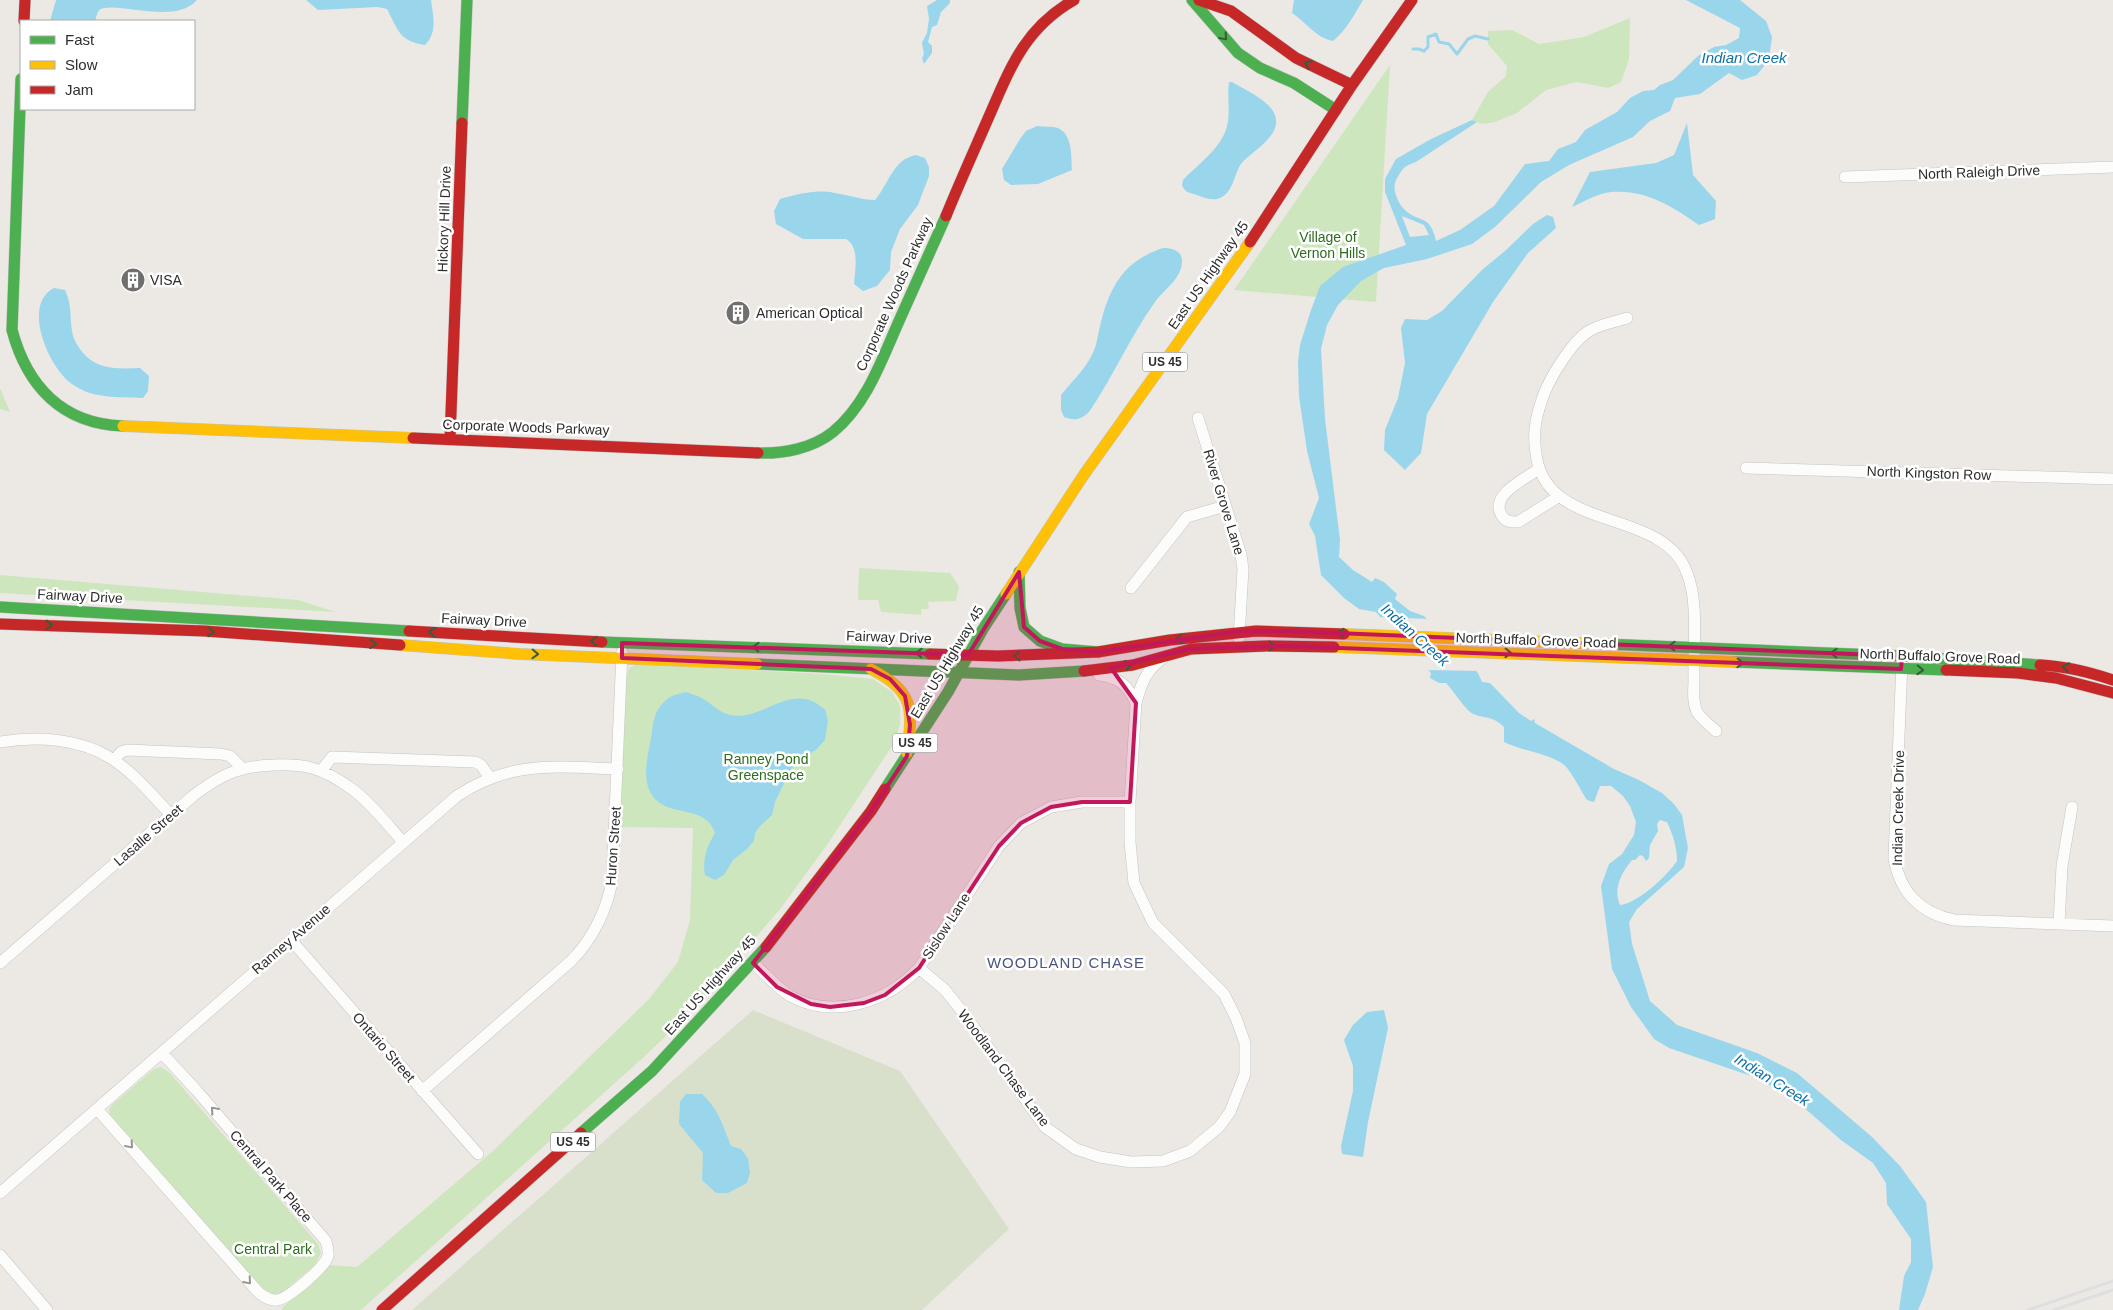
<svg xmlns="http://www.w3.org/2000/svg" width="2113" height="1310" font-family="Helvetica,sans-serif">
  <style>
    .green { fill: #cee6be }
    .cemetery { fill: #d8e0cc }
    .water { fill: #99d6ec; fill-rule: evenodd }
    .pier { fill: #ece8e4 }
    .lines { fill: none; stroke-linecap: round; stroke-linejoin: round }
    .stream { stroke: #99d6ec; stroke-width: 3 }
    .street-casing { stroke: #c5c4c5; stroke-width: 12 }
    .fast-casing { stroke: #c5c4c5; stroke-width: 12 }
    .slow-casing { stroke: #c5c4c5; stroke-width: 12 }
    .jam-casing { stroke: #c5c4c5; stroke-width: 12 }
    .street { stroke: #fcfcfb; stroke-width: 11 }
    .fast { stroke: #4caf50; stroke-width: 11 }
    .slow { stroke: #ffc107; stroke-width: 11 }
    .jam { stroke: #c62828; stroke-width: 11 }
    .rail { stroke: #dfdfe1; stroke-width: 3 }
    .oneway { stroke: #385b3a }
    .oneway2 { stroke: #959594 }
    .marked { fill: #c2185b; fill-opacity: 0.2; stroke: #c2185b; stroke-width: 4; stroke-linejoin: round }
    .labels { text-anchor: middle; stroke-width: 5; stroke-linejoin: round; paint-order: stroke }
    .shield { fill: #fff; stroke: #6d6d6d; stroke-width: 1 }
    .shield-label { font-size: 12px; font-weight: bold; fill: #2e2e2e }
    .street-label { font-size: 14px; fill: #2e2e2e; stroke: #fff }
    .park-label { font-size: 14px; fill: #2c6e1b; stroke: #fff }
    .poi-label { font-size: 14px; fill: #2e2e2e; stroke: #fff; text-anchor: start }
    .water-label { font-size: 15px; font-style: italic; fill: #0d6fa3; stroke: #fff }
    .neighbourhood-label { font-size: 15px; letter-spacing: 1px; fill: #4d5680; stroke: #fff }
  </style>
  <rect width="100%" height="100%" fill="#ece8e4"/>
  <path class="green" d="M1630 18 1629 59 1621 82 1608 88 1577 82 1546 90 1517 113 1495 122 1482 124 1472 120 1488 92 1506 76 1507 66 1488 44V31L1512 30 1539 44 1584 37Z
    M1390 65 1376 302 1234 290Z
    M0 390H1L10 412 0 409Z
    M859 568 950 573 959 586 956 601 928 602 929 609H921V615L881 612 878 600H858Z
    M0 575 298 600 336 612 0 593Z
    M637 664 823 674 873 679 892 692 900 706V724L894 743 829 842 781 908 691 1012 645 1056 361 1310H282V1308L330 1265 357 1267 494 1150 649 999 678 962 690 920 693 828 619 827 626 677 629 668Z
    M161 1067 169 1072 318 1244 321 1253 315 1265 280 1294 274 1297 267 1295 110 1115 109 1109 114 1103 154 1069Z"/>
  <path class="cemetery" d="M753 1010 900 1071 1009 1229 922 1310H412Z"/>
  <path class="water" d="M56 0H197C174 26 116 0 99 10 97 13 96 18 95 21H50Z
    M306 0H431C433 16 438 32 425 45 399 41 398 30 387 9L378 7 318 10Z
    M937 0H950V3L941 12 937 25 932 27 928 42 932 46V53L924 64 922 58 924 54 922 43 927 33 929 19 927 6Z
    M1294 0H1363C1354 15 1347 29 1333 41 1316 38 1306 22 1292 13Z
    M1686 0H1740L1766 21 1772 37 1770 51 1764 66 1757 75 1742 80 1729 73 1700 94 1675 98 1670 111 1650 121 1633 137 1569 165 1541 182 1495 227 1472 244 1427 259 1384 268 1361 281 1338 305 1327 325 1321 349 1325 419 1340 540 1339 557 1353 570 1372 582 1375 578 1384 582 1397 594 1395 599 1410 611 1424 616 1478 673 1482 682 1490 683 1519 713 1531 721 1534 719 1535 723 1614 769 1639 780 1662 793 1674 804 1682 815 1688 848 1684 867 1637 909 1629 922 1632 944 1650 1001 1677 1025 1757 1053 1797 1073 1872 1137 1900 1166 1926 1202 1933 1267 1925 1294 1918 1310H1899L1904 1276 1911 1262V1239L1887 1204 1886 1183 1873 1163 1841 1140 1793 1098 1757 1078 1669 1048 1654 1039 1631 1007 1612 969 1601 886 1609 864 1622 854 1634 835 1636 822 1630 806 1623 796 1611 786H1600L1594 802 1587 800C1581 791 1571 770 1563 764 1548 753 1522 751 1504 742V727C1490 713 1479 720 1469 711 1462 705 1453 690 1446 683H1439L1430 678 1431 673 1376 612 1359 609 1344 598 1321 575 1315 536 1309 524 1319 498 1307 451 1299 396 1298 362 1300 345 1310 313 1320 286 1343 267 1406 245 1385 192V179L1396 159 1431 139 1472 120 1477 122C1458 135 1438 147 1419 160 1415 163 1409 164 1405 167 1402 169 1396 179 1395 183 1393 191 1398 202 1403 208 1417 224 1430 212 1436 241L1460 230 1494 206 1525 164 1549 161 1558 149 1576 142 1585 130 1617 112 1630 98 1643 91 1654 90 1660 85 1673 80 1698 56 1714 47 1726 45 1739 38 1740 28ZM1402 216 1424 225 1429 235 1410 237ZM1660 820 1667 822C1673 835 1677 847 1677 861 1667 876 1637 904 1620 905 1613 889 1621 873 1632 860H1635L1640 855 1643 856 1646 861 1649 858 1650 845 1658 831 1657 824Z
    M1229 82H1232C1245 90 1267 99 1274 113 1285 135 1251 151 1241 164 1234 174 1234 190 1222 197 1214 202 1205 198 1197 195 1190 193 1184 192 1182 185L1183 180C1199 163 1225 146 1228 121 1230 108 1227 95 1229 82Z
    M1687 123 1693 175 1716 201 1715 219 1699 225C1673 207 1646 189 1611 192 1599 193 1583 202 1572 207L1590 172 1656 163 1674 155Z
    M1037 126C1043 127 1053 126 1058 128 1073 135 1071 157 1072 170L1038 184 1011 185 1004 180 1002 169 1020 139 1026 131Z
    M916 155 925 158 929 167V176L918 205 900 229 891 252 890 270 877 286 863 291 854 284C855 270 860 247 846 239H803L776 224 774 211 780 199C799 194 815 189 835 193 849 195 861 200 875 200 889 184 893 159 916 155Z
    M1547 215 1553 217 1556 228 1528 253 1493 302 1427 414 1421 453 1405 470 1384 450 1385 430 1398 398 1405 363 1401 328 1405 319 1427 320 1442 311 1483 269 1505 251 1533 224Z
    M1163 248C1171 248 1182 250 1182 261 1182 279 1164 289 1155 302 1130 337 1113 377 1089 412 1080 420 1076 421 1064 417L1061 410V395C1073 380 1088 367 1095 348 1098 338 1099 328 1102 318 1112 282 1127 260 1163 248Z
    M54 288 65 290C73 307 69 319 73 336 74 339 76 343 78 346 93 370 114 369 140 368L149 376 148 391 143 398C119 397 92 399 72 384 49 368 21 305 54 288Z
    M686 692C690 694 696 695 700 697 710 702 719 713 730 715 758 721 785 690 812 701 817 703 821 707 825 709L828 721 825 740 816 750 805 756 791 769 775 802 772 815 760 826 755 833 754 841 747 849 733 860 724 875 715 880 705 875C702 860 707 846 715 833 706 805 672 817 655 799 641 784 647 760 650 743 654 727 651 714 665 701 671 695 678 694 686 692Z
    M1384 1010 1388 1028 1368 1122 1363 1157 1342 1154 1341 1146 1353 1091V1066L1344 1040 1353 1025 1367 1012Z
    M686 1094H702C718 1108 723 1126 731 1146L741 1149 748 1158 750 1173 747 1183 728 1193H716L702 1180 703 1153 679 1124 680 1102Z"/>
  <path class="pier" d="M1378 617 1430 619 1479 671 1425 670Z"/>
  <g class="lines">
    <path class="stream" d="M1413 49H1419L1424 51 1428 47V37L1436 34 1439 42 1449 44 1457 54 1468 39 1475 36 1488 39"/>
    <defs>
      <path id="street" d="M1845 177 2113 167
        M1627 318C1615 322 1602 324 1591 330 1574 338 1551 376 1544 394 1535 418 1532 434 1537 460 1552 533 1664 508 1687 573 1699 603 1693 646 1694 679 1694 690 1692 701 1697 712 1701 719 1710 725 1716 731
        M1198 418 1241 555 1243 569 1239 638
        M1746 468 2113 479
        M1539 469C1526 478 1490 495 1501 514 1505 522 1510 522 1518 522L1558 497
        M1131 588 1187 517 1225 506
        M1902 662 1894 858C1900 892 1920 913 1954 920L2113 926
        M1099 675C1118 677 1128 685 1136 703 1141 684 1146 670 1163 658
        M0 742C36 736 80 738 112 759 134 773 153 796 171 815
        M114 760 121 752 127 750 221 754 230 756 243 769
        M321 771 332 757 475 762 481 765 490 778
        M2059 924 2062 866 2072 807
        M291 940 478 1154
        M0 963 193 796C206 786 220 776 236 771 256 764 292 763 312 768 326 772 341 781 352 789 370 802 388 825 403 842
        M753 963C766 974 776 987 790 996 834 1020 887 1002 919 968L999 846 1021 823 1051 807 1082 802H1130
        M919 968 945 990 965 1015 1045 1127 1076 1149 1100 1157 1131 1162 1163 1161 1190 1151 1219 1127 1230 1112 1245 1074V1043L1236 1018 1224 994 1153 923 1134 883 1130 842V802L1136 703
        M422 1091 571 961C592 940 607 910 612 881L622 652
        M97 1109 259 1293C265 1297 270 1301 277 1300 288 1299 325 1267 328 1256 329 1251 327 1246 326 1241L197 1091 162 1053
        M0 1193 457 796C510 760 557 767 618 769
        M0 1255 47 1310"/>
      <path id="fast" d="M1192 0 1238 53 1260 68 1294 83 1336 110
        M21 79 12 330C27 386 62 424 123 426
        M462 123 467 0
        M758 453C784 454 813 448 833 432 867 404 882 359 899 321 915 286 930 251 946 216
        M1019 572 1020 608 1024 627 1040 641 1062 649 1098 652
        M0 607 409 631
        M602 642 930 654
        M1604 644 1902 656 2040 665
        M1735 662 1946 670
        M757 664 1019 675 1084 671
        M885 789 948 692 983 629 1006 594
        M581 1133 652 1071 766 947"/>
      <path id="slow" d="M123 426 413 438
        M1006 594 1083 476 1250 242
        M1344 634 1604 644
        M400 645 519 654 757 664
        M1334 647 1735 662
        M871 669C914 692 913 707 907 753"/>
      <path id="jam" d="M1199 0 1231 11 1296 58 1352 85
        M24 21 25 0
        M946 216C959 184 973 153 987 121 1009 71 1023 29 1074 0
        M1250 242 1352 85 1412 0
        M413 438 758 453
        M450 439 462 123
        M0 624 205 631 400 645
        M409 631 602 642
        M930 654 998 656 1098 652 1170 640 1256 631 1344 634
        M2040 665C2065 666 2089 672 2113 680
        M1946 670 2018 673 2056 678 2113 693
        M1084 671 1133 665 1191 649 1266 646 1334 647
        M766 947 871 811 885 789
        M382 1310 581 1133"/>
    </defs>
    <use href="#street" class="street-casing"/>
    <use href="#fast" class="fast-casing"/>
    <use href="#slow" class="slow-casing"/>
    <use href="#jam" class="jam-casing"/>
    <use href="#street" class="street"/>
    <use href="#fast" class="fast"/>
    <use href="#slow" class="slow"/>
    <use href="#jam" class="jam"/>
    <path class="rail" d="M2028 1310 2113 1281
      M2054 1310 2113 1290"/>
  </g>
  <defs><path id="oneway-chevron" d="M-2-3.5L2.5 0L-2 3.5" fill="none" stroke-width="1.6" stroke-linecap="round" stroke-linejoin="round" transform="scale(1.25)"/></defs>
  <g class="oneway">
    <use href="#oneway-chevron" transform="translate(1224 37) rotate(49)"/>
    <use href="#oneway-chevron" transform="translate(1308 64) rotate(-155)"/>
    <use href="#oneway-chevron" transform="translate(49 625) rotate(2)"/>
    <use href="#oneway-chevron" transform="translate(211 632) rotate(4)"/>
    <use href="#oneway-chevron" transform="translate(432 632) rotate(-176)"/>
    <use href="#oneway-chevron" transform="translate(1341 633) rotate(-178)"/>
    <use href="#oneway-chevron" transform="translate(1179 639) rotate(173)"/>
    <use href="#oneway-chevron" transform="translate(594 641) rotate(-177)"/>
    <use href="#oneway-chevron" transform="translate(373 644) rotate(4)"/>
    <use href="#oneway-chevron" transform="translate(1272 646) rotate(-1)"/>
    <use href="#oneway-chevron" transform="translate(1672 646) rotate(-178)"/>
    <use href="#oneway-chevron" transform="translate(756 647) rotate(-178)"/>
    <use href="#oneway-chevron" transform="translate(919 653) rotate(-178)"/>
    <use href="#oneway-chevron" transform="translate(1508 653) rotate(2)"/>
    <use href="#oneway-chevron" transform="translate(1834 653) rotate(-177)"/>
    <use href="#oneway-chevron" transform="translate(535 654) rotate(2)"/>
    <use href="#oneway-chevron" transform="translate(1017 656) rotate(179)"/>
    <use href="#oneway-chevron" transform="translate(1740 663) rotate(2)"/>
    <use href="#oneway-chevron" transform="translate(1128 665) rotate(-10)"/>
    <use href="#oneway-chevron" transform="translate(2066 667) rotate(-169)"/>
    <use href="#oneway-chevron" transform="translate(1920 670) rotate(2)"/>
  </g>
  <g class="oneway2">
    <use href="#oneway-chevron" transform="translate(214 1110) rotate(-131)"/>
    <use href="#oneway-chevron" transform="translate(130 1145) rotate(49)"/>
    <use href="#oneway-chevron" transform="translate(248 1281) rotate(49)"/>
  </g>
  <path class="marked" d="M1019 572 1024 627 1040 641 1062 649 1098 652 1240 631H1287L1902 656 1901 669 1286 646 1189 649 1111 668 1136 703 1130 802H1082L1051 807 1021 823 999 846 919 968 885 995 864 1003 830 1007 811 1004 777 987 753 963 871 811 907 756 910 725 905 696 890 679 871 669 622 658V643L968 655Z"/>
  <defs>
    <symbol id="building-disc" viewBox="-11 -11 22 22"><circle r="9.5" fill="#706f6e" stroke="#fff"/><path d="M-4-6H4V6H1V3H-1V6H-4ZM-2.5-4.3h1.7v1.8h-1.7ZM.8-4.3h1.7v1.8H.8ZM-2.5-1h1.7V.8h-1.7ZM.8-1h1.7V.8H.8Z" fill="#fff"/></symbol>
  </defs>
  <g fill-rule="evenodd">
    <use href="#building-disc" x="119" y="266" width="28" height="28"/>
    <use href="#building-disc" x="724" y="299" width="28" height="28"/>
  </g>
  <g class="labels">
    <g class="shield">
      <rect x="1142.5" y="352.5" width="45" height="19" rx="4"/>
      <rect x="892.5" y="733.5" width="45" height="19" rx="4"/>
      <rect x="550.5" y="1132.5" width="45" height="19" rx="4"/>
    </g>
    <g class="shield-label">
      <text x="1165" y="366">US 45</text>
      <text x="915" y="747">US 45</text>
      <text x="573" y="1146">US 45</text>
    </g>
    <g class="street-label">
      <text transform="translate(1979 172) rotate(-2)" y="5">North Raleigh Drive</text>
      <text transform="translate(444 219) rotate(-88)" y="5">Hickory Hill Drive</text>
      <text transform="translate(1208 275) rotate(-55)" y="5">East US Highway 45</text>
      <text transform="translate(894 294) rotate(-66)" y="5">Corporate Woods Parkway</text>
      <text transform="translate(526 427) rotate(2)" y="5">Corporate Woods Parkway</text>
      <text transform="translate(1929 473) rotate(2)" y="5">North Kingston Row</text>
      <text transform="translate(1224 502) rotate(73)" y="5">River Grove Lane</text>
      <text transform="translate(80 596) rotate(3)" y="5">Fairway Drive</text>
      <text transform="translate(484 620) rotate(3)" y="5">Fairway Drive</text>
      <text transform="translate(889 637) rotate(2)" y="5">Fairway Drive</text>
      <text transform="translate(1536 640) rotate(2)" y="5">North Buffalo Grove Road</text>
      <text transform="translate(1940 656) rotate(2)" y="5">North Buffalo Grove Road</text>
      <text transform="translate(947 662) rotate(-59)" y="5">East US Highway 45</text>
      <text transform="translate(1898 808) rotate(-89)" y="5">Indian Creek Drive</text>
      <text transform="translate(148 835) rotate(-41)" y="5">Lasalle Street</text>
      <text transform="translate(613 846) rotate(-86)" y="5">Huron Street</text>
      <text transform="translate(946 926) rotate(-57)" y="5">Sislow Lane</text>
      <text transform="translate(291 939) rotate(-41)" y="5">Ranney Avenue</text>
      <text transform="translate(710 985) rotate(-48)" y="5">East US Highway 45</text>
      <text transform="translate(384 1047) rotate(49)" y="5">Ontario Street</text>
      <text transform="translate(1004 1068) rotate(53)" y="5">Woodland Chase Lane</text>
      <text transform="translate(271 1176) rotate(49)" y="5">Central Park Place</text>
    </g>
    <g class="park-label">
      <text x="1328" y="242">Village of<tspan x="1328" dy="16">Vernon Hills</tspan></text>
      <text x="766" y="764">Ranney Pond<tspan x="766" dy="16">Greenspace</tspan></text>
      <text x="273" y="1254">Central Park</text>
    </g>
    <g class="poi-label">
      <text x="150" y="285">VISA</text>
      <text x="756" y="318">American Optical</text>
    </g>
    <g class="water-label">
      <text x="1744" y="63">Indian Creek</text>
      <text transform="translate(1415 635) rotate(42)" y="5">Indian Creek</text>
      <text transform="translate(1772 1080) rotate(32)" y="5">Indian Creek</text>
    </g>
    <g class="neighbourhood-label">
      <text x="1066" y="968">WOODLAND CHASE</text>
    </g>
  </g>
  <rect x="20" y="20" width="175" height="90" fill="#ffffff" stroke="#ababab"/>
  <rect x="30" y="36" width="25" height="8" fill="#4caf50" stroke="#ababab"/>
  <text x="65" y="45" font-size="15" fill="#2e2e2e">Fast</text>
  <rect x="30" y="61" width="25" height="8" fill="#ffc107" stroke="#ababab"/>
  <text x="65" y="70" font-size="15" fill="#2e2e2e">Slow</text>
  <rect x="30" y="86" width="25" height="8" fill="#c62828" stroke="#ababab"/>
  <text x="65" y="95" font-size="15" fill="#2e2e2e">Jam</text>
</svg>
